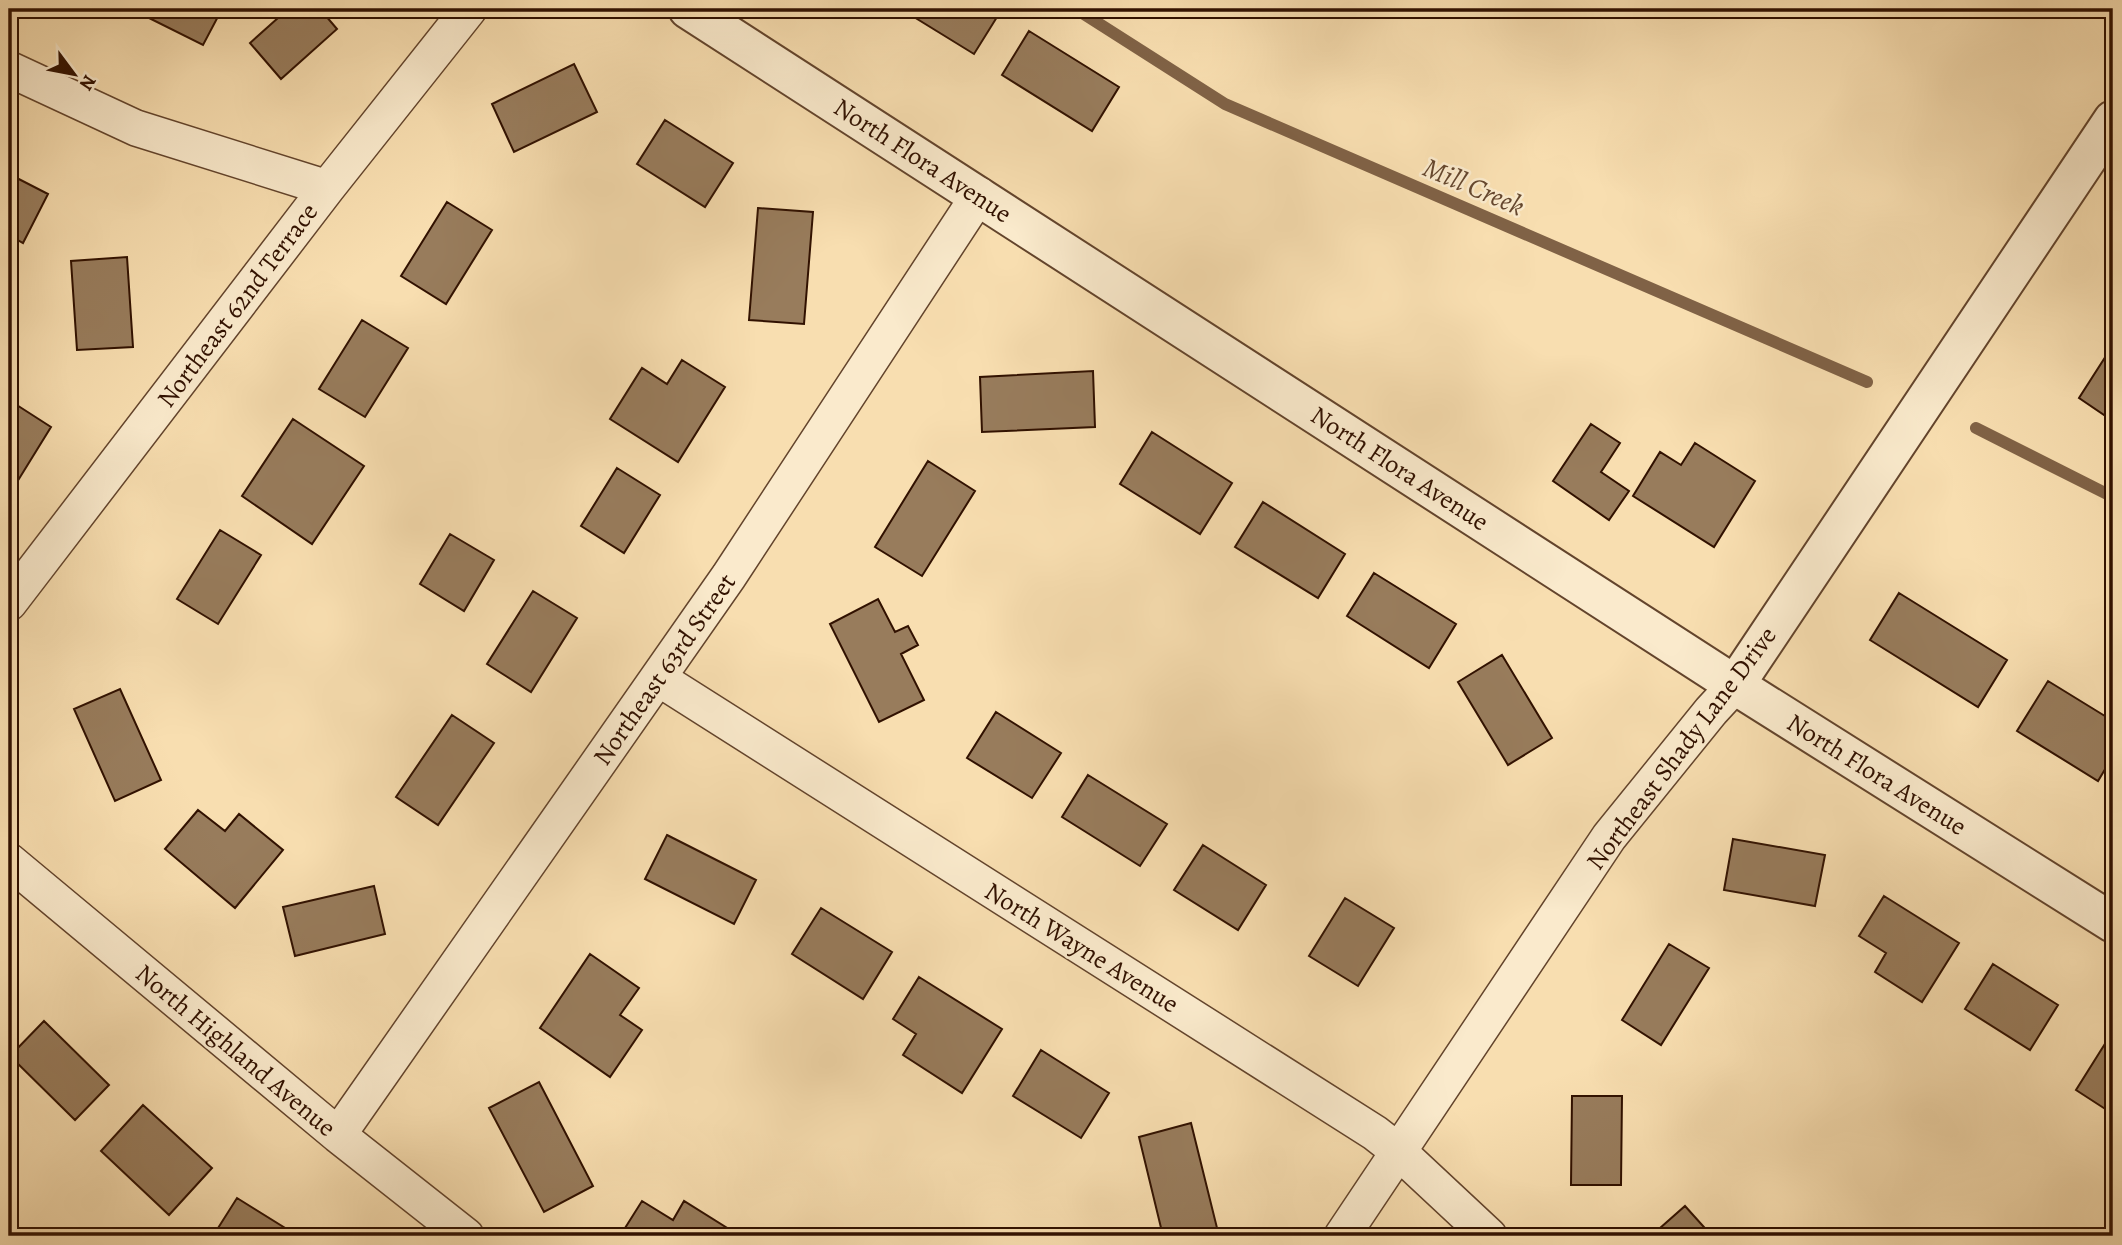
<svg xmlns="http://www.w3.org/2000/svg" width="2122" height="1245" font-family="Alegreya,serif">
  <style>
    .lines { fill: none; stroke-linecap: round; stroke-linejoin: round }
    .stream { stroke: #806246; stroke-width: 12 }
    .building { fill: #987c5c; stroke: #311100; stroke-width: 2 }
    .minor-casing { stroke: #63442c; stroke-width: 38 }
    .tertiary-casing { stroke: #63442c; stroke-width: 42 }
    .minor { stroke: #faeacc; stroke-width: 35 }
    .tertiary { stroke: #faeacc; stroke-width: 38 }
    .labels { text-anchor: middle; stroke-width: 5; stroke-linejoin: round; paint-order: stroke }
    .street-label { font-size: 26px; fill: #311100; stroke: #faeacc }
    .water-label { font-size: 28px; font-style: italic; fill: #65472e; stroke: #faeacc }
  </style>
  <rect width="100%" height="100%" fill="#f8deb0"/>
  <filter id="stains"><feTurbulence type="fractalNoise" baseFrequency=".00286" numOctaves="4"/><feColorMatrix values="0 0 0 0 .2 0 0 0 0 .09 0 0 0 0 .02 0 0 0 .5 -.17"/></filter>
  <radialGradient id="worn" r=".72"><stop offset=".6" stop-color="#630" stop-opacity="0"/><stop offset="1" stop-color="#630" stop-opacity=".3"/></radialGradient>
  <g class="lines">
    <path class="stream" d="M1076 9 1225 104 1867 382
      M1976 428 2113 497"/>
  </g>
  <path class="building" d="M131 9H222L203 45Z
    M288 9H320L337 29 281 79 250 43Z
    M901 9H1002L974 54Z
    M1029 31 1119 87 1092 131 1002 75Z
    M574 64 597 112 514 152 492 104Z
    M665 120 733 163 705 207 637 164Z
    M9 174 48 194 23 243 9 235Z
    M447 202 492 230 446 304 401 276Z
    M758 208 813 212 804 324 749 320Z
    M127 257 133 347 77 350 71 261Z
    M362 320 408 348 365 417 319 389Z
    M2113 345V421L2079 398Z
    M682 360 725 387 678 462 610 419 642 368 667 384Z
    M1093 371 1095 427 982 432 980 377Z
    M9 400 51 427 9 495Z
    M293 419 364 466 312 544 242 496Z
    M1591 424 1620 443 1601 472 1629 491 1609 520 1553 481Z
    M1152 432 1232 483 1200 534 1120 484Z
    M1695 443 1755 481 1714 547 1633 496 1660 452 1681 465Z
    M928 461 975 491 922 576 875 547Z
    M617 468 660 495 624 553 581 526Z
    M1263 502 1345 554 1318 598 1235 547Z
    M220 530 261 555 218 624 177 599Z
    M450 534 494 560 464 611 420 584Z
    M1374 573 1456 624 1429 668 1347 616Z
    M533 591 577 618 531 692 487 664Z
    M1899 593 2007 660 1978 707 1870 640Z
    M878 599 895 632 908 626 918 645 901 654 924 700 879 722 830 624Z
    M1502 655 1552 738 1508 765 1458 682Z
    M2048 681 2113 721V756L2098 781 2017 731Z
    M120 689 161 780 115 801 74 709Z
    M996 712 1061 753 1032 798 967 758Z
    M452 715 494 743 438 825 396 797Z
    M1088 775 1167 824 1140 866 1062 817Z
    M198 810 225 831 239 814 283 850 235 908 165 849Z
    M667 835 756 880 734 924 645 879Z
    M1733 839 1825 855 1815 906 1724 890Z
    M1203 845 1266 885 1238 930 1174 890Z
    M374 886 385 934 295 956 283 907Z
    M1884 896 1959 943 1922 1002 1875 972 1886 953 1859 936Z
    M1345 898 1394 928 1358 986 1309 956Z
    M821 908 892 952 863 999 792 954Z
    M1669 944 1709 968 1661 1045 1622 1020Z
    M590 954 639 988 620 1015 642 1030 610 1077 540 1028Z
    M1993 964 2058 1005 2030 1050 1965 1009Z
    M919 977 1002 1029 962 1093 903 1055 916 1034 893 1019Z
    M44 1021 109 1085 75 1120 10 1056Z
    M2108 1039 2113 1043V1114L2076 1090Z
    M1041 1050 1109 1093 1081 1138 1013 1096Z
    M539 1082 593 1186 544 1212 489 1108Z
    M1572 1096H1622L1621 1185H1571Z
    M143 1105 212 1168 169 1215 101 1151Z
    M1191 1123 1218 1232 1200 1236H1163L1139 1137Z
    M237 1198 298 1236H213Z
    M642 1201 673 1220 684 1201 732 1231 728 1236H620Z
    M1685 1206 1712 1236H1651Z"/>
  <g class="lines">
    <defs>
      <path id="minor" d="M9 69 136 128 327 188
        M9 603 327 188 469 9
        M658 678 1375 1133 1398 1151 1489 1236
        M9 861 338 1135 466 1236
        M338 1135 729 576 979 195
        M1342 1236 1609 837 1711 711 1735 685"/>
      <path id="tertiary" d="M688 9 1735 685 2113 923
        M1735 685 2113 120"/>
    </defs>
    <use href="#minor" class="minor-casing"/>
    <use href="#tertiary" class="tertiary-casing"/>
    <use href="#minor" class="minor"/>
    <use href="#tertiary" class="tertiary"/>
  </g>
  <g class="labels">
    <g class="street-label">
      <text transform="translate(923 160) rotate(33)" y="9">North Flora Avenue</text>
      <text transform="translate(237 305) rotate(-53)" y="9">Northeast 62nd Terrace</text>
      <text transform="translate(1400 468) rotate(33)" y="9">North Flora Avenue</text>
      <text transform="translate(664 669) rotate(-55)" y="9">Northeast 63rd Street</text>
      <text transform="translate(1681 748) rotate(-53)" y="9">Northeast Shady Lane Drive</text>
      <text transform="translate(1877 774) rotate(32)" y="9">North Flora Avenue</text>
      <text transform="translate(1082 947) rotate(32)" y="9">North Wayne Avenue</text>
      <text transform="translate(236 1050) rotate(40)" y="9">North Highland Avenue</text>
    </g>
    <g class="water-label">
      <text transform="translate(1474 186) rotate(23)" y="10">Mill Creek</text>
    </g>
  </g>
  <rect width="2122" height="1245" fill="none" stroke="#f8deb0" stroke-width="35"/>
  <rect x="10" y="10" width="2101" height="1224" fill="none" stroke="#311100" stroke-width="3.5"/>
  <rect x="18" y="18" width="2087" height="1210" fill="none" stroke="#311100" stroke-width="2"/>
  <g transform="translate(74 74) rotate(122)" stroke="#faeacc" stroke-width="5" paint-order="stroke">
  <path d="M0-5L12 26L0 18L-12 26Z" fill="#311100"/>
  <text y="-10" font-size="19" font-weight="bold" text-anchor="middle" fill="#311100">N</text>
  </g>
  <rect width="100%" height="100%" filter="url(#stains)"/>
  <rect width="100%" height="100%" fill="url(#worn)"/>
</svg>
